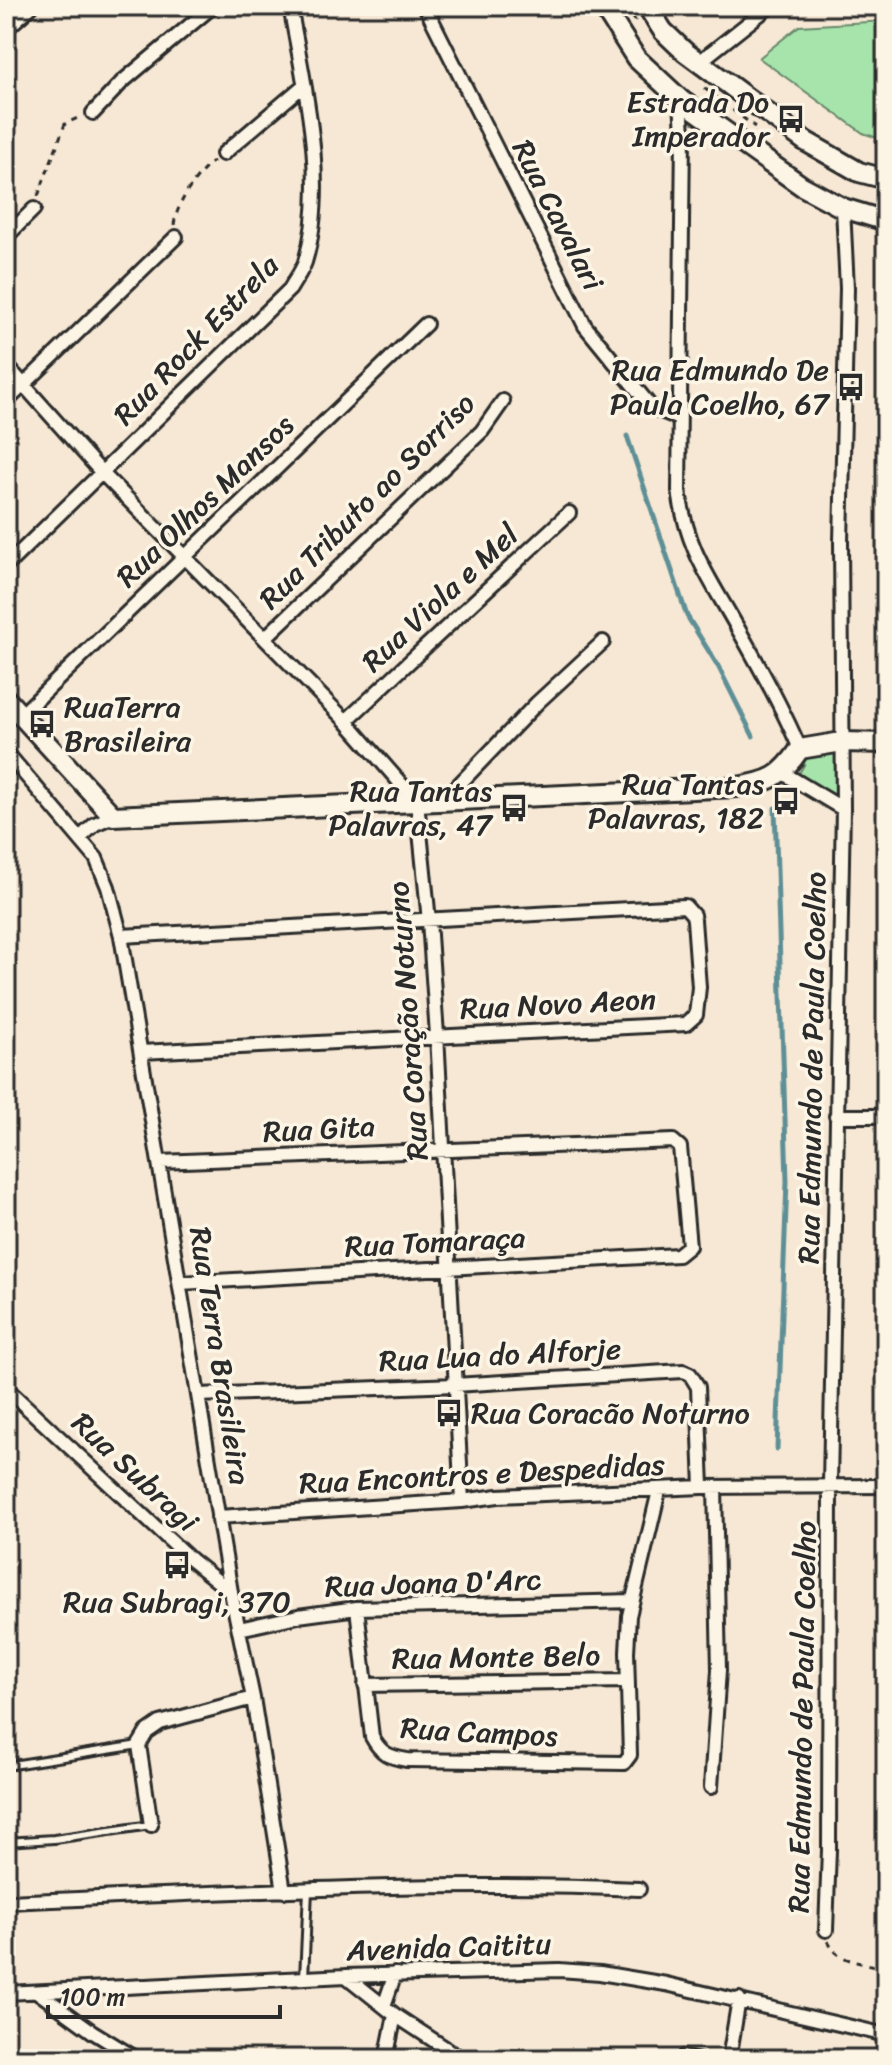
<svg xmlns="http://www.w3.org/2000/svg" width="892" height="2065" font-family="Sriracha,sans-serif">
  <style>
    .green { fill: #a6e4ab; stroke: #68886b; stroke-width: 2 }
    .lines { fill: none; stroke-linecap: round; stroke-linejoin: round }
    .stream { stroke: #5f8f96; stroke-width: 5 }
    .lane-casing { stroke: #2b2b2b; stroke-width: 12 }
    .street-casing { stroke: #2b2b2b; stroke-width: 18 }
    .secondary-casing { stroke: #2b2b2b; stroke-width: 24 }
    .path { stroke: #2b2b2b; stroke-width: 3; stroke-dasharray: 6 6; stroke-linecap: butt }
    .lane { stroke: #fcf5e5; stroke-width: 6 }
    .street { stroke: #fcf5e5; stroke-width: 12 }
    .secondary { stroke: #fcf5e5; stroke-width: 18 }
    .labels { text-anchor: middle; stroke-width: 7; stroke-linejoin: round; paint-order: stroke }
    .poi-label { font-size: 30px; fill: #2b2b2b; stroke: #fcf5e5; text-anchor: end }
    .street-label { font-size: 30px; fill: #2b2b2b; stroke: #fcf5e5 }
  </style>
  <rect width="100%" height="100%" fill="#f6e8d4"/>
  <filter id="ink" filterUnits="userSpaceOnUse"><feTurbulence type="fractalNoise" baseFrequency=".0125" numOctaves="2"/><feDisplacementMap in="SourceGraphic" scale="16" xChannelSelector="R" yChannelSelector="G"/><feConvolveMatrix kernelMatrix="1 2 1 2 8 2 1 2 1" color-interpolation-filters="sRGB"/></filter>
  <g filter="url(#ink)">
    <path class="green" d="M886 21V141L863 133 759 58 799 26Z
      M835 753V796L798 775 804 765 805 755Z"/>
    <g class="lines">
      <path class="stream" d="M627 436 687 616 718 666 753 736
        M775 808 787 1181 777 1449"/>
      <defs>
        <path id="lane" d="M6 1766 139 1745
          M6 1842 54 1839 151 1825
          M304 1978 308 1890
          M682 2054 705 2059"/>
        <path id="street" d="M425 6 585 326 651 407 679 418
          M6 29 32 6
          M698 63 770 6
          M681 100 683 135 679 491C687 550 709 577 737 627 760 667 782 707 800 749
          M93 113 122 82 213 6
          M223 154 303 86
          M6 237 34 209
          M6 365 102 473 346 721 417 802 429 921 437 1035 462 1501
          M6 402 176 237
          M6 566 290 289C295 280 302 271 305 262 329 184 304 84 290 6
          M266 637 482 431 503 401
          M21 715 426 324
          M346 721 569 513
          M6 752 96 858 108 887 121 936 231 1592 253 1698 284 1891
          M783 773 843 809
          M446 798 537 703 603 642
          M80 838 95 824 113 816
          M121 936 685 906 693 915 694 920 699 987 696 1015 686 1024 141 1052
          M836 1116H886
          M160 1162 673 1141 680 1147 689 1246 678 1255 180 1283
          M6 1388 191 1560 231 1592
          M198 1395 455 1385 683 1371 690 1374 698 1387 702 1487
          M218 1517 462 1501 498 1496 702 1487 886 1486
          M357 1608 372 1737C381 1754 389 1757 407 1760L624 1763 630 1755 627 1652 629 1616 659 1491
          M239 1629 298 1616 357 1608 632 1601
          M365 1685 627 1681
          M711 1787 719 1670 715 1487
          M151 1825 139 1745 147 1732 160 1723 253 1698
          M6 1902C217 1893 428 1880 639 1889
          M826 1930 829 1850 830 1485 843 809 841 542 847 288 843 208
          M346 1976 395 2015 462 2059
          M6 1993 346 1976 559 1970 600 1973 666 1984 886 2035
          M39 1993 93 2032 137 2059
          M384 2006 395 1974
          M386 2059 395 2015
          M729 2059 739 1999"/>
        <path id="secondary" d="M603 6 636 58 681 100 802 186 843 208 886 221
          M647 6 663 31 685 52 805 141 859 172 886 179
          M6 699 113 816 737 787C770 782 781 777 800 749L842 742 886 743"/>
      </defs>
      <use href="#lane" class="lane-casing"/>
      <use href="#street" class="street-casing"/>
      <use href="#secondary" class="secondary-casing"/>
      <path class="path" d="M626 6 636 22
        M704 88 755 127
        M38 196 65 124 82 116
        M174 225C177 202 196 176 213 161
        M828 1941C837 1963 865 1963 886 1968"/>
      <use href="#lane" class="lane"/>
      <use href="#street" class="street"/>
      <use href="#secondary" class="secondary"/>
    </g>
  </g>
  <defs>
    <symbol id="bus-bare" viewBox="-9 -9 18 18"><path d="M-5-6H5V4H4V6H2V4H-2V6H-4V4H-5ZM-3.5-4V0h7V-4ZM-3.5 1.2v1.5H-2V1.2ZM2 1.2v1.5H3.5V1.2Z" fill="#2b2b2b" stroke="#fcf5e5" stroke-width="2.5" paint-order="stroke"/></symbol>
  </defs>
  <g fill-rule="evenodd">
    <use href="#bus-bare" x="771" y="99" width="40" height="40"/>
    <use href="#bus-bare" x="831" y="367" width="40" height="40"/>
    <use href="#bus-bare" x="22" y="704" width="40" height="40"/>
    <use href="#bus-bare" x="766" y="781" width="40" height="40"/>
    <use href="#bus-bare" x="494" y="788" width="40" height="40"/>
    <use href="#bus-bare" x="429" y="1393" width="40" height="40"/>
    <use href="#bus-bare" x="157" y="1545" width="40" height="40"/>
  </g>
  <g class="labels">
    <g class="poi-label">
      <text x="769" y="112">Estrada Do<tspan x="769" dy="34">Imperador</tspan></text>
      <text x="829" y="380">Rua Edmundo De<tspan x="829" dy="34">Paula Coelho, 67</tspan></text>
      <text x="64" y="717" text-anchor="start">RuaTerra<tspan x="64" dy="34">Brasileira</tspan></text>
      <text x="764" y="794">Rua Tantas<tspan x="764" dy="34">Palavras, 182</tspan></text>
      <text x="492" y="801">Rua Tantas<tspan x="492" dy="34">Palavras, 47</tspan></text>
      <text x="471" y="1423" text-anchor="start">Rua Coracão Noturno</text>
      <text x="177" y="1612" text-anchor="middle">Rua Subragi, 370</text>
    </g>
    <g class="street-label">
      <text transform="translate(558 215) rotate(63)" y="10">Rua Cavalari</text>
      <text transform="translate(196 340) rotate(-46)" y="10">Rua Rock Estrela</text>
      <text transform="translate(205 501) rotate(-44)" y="10">Rua Olhos Mansos</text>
      <text transform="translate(367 501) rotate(-45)" y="10">Rua Tributo ao Sorriso</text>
      <text transform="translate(440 598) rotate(-43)" y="10">Rua Viola e Mel</text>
      <text transform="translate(558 1004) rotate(-3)" y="10">Rua Novo Aeon</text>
      <text transform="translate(408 1021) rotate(-94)" y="10">Rua Coração Noturno</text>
      <text transform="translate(812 1068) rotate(-89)" y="10">Rua Edmundo de Paula Coelho</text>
      <text transform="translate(319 1129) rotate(-3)" y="10">Rua Gita</text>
      <text transform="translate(435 1242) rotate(-3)" y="10">Rua Tomaraça</text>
      <text transform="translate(500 1355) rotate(-3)" y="10">Rua Lua do Alforje</text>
      <text transform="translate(220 1356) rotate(81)" y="10">Rua Terra Brasileira</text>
      <text transform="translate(135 1472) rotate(43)" y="10">Rua Subragi</text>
      <text transform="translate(482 1474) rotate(-3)" y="10">Rua Encontros e Despedidas</text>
      <text transform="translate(433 1583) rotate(-2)" y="10">Rua Joana D'Arc</text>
      <text transform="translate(496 1657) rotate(-1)" y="10">Rua Monte Belo</text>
      <text transform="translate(802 1717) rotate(-89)" y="10">Rua Edmundo de Paula Coelho</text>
      <text transform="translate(479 1732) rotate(3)" y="10">Rua Campos</text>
      <text transform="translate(449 1947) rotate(-2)" y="10">Avenida Caititu</text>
    </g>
  </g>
  <rect width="892" height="2065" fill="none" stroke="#fcf5e5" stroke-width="32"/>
  <rect x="16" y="16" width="860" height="2033" fill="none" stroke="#2b2b2b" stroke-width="3" filter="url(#ink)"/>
  <path d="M48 2005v12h232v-12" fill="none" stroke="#2b2b2b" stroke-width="4"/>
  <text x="60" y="2005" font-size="24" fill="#2b2b2b" stroke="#fcf5e5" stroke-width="6" paint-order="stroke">100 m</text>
</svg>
